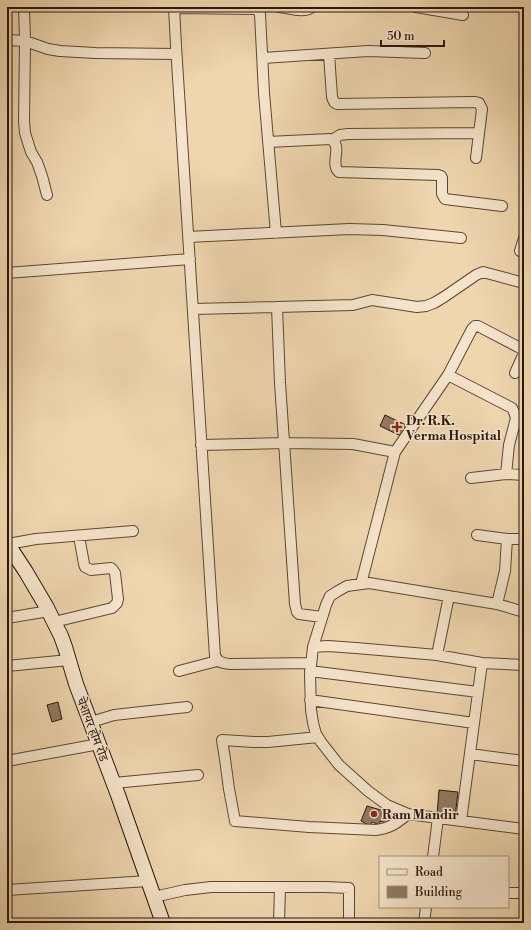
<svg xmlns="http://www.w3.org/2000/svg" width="531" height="930" font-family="'Libre Bodoni','Noto Serif Devanagari',serif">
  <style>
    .building { fill: #907a62; stroke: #2a170f }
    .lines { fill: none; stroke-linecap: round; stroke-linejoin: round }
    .street-casing { stroke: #5b4737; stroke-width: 12 }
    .secondary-casing { stroke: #2a170f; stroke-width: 16 }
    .street { stroke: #f5e4cb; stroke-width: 10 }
    .secondary { stroke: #f5e4cb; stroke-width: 14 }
    .poi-dot { fill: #8f2418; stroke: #f5e4cb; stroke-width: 1.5 }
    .labels { text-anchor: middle; stroke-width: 3; stroke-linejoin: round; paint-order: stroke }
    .poi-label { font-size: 13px; font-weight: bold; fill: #2a170f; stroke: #f5e4cb; text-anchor: start }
    .street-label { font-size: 13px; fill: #2a170f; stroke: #f5e4cb }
  </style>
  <rect width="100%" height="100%" fill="#efd6af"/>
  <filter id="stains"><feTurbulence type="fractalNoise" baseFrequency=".005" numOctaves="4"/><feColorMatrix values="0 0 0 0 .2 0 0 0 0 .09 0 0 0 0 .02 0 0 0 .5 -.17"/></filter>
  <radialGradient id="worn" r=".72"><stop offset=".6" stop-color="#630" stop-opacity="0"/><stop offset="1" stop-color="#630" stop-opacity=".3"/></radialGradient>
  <path class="building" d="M385 415 408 426 403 437 380 426Z
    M58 702 62 719 52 722 47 705Z
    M439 790 458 792 455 817 437 815Z
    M367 806 384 811 383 816 389 818 388 824 380 821V825L372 822 370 826 361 821Z"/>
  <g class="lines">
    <defs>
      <path id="street" d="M24 7 25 41 24 121 25 133 31 152 37 162 42 176 47 195
        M174 7 176 46 215 656C219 663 222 663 230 664L311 663
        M279 7C289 8 304 14 312 7
        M416 7 463 15
        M174 8 256 9 259 12 260 14 264 93 276 233
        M7 40 25 41 48 49 60 51 95 53 176 54
        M329 54 332 97 334 102 337 104 474 102 479 103 482 109 476 158
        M263 58 368 51 425 53
        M332 140 340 135 348 134 479 133
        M268 142 330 139C344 145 329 164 339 172L438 175 441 176 442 178V194L445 199 502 206
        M188 237 349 229 383 230 461 238
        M520 251 524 238
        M7 273 190 259
        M193 309 277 307
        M515 373 524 353
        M448 375 512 408 514 412 516 418 509 445 506 474 524 475
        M201 445 284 443 353 444 395 452
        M471 478 506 474
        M477 535 507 539 505 571 497 604
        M507 539H524
        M8 544 36 539 133 531
        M361 584 395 452 448 375 472 329 475 326H478L524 350
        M322 617 299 614 297 612 295 604 280 383 277 307 353 305 372 300 417 307 426 306 434 303 444 297 476 275 483 272 524 283
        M7 618 49 611
        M54 622 112 608 117 603 118 599 115 573 113 570 111 568 91 570 85 567 84 564 79 536
        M313 647 328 646 356 648 437 655 482 663 524 665
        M437 655 449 596
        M7 666 69 660
        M179 671 217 661
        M310 671 478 692
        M310 700 474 723
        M91 722 114 715 187 707
        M318 737 268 742H254L222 740 225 759 229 789 235 821 309 827 376 830C391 828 397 823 408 814
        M470 754 524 761
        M7 761 99 744
        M114 783 198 775
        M438 818 408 814 387 805 368 791 339 765 321 742 316 734 313 723 311 710 310 675 313 647 326 605 330 596 338 591 347 586 369 583 497 604 524 612
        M461 821 474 723 482 663
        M433 857 438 818 524 829
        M7 890 148 881
        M508 893H524
        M154 897 185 890 211 887H325L349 888V923
        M279 923 280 887
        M424 923 426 907"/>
      <path id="secondary" d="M7 543 26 572 46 606 61 636 65 647 76 684 118 795 163 923"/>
    </defs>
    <use href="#street" class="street-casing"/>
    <use href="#secondary" class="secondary-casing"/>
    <use href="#street" class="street"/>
    <use href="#secondary" class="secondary"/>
  </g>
  <g class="poi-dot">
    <path d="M395 421h4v4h4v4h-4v4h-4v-4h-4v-4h4z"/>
    <circle cx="374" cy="814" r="4"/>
  </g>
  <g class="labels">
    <g class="poi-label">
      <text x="406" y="425">Dr. R.K.<tspan x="406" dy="15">Verma Hospital</tspan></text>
      <text x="382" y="819">Ram Mandir</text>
    </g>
    <g class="street-label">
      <text transform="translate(93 729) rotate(69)" y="5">चेशायर होम रोड</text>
    </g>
  </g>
  <rect width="531" height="930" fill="none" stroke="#efd6af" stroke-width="24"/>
  <rect x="8" y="8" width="515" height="914" fill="none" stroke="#2a170f" stroke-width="2"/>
  <rect x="12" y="12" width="507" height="906" fill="none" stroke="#2a170f"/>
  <rect x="379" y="856" width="130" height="52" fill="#f5e4cb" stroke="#a49280"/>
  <rect x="387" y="869" width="20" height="6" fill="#f5e4cb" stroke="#a49280"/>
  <text x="415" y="876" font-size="12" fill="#2a170f">Road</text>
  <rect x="387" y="886" width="20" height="12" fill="#907a62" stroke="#a49280"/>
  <text x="415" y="896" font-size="12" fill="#2a170f">Building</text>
  <path d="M381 40v6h63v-6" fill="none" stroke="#2a170f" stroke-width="2"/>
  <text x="387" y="40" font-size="12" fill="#2a170f" stroke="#f5e4cb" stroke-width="3" paint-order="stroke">50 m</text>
  <rect width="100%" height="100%" filter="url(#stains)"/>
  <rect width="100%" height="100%" fill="url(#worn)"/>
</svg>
